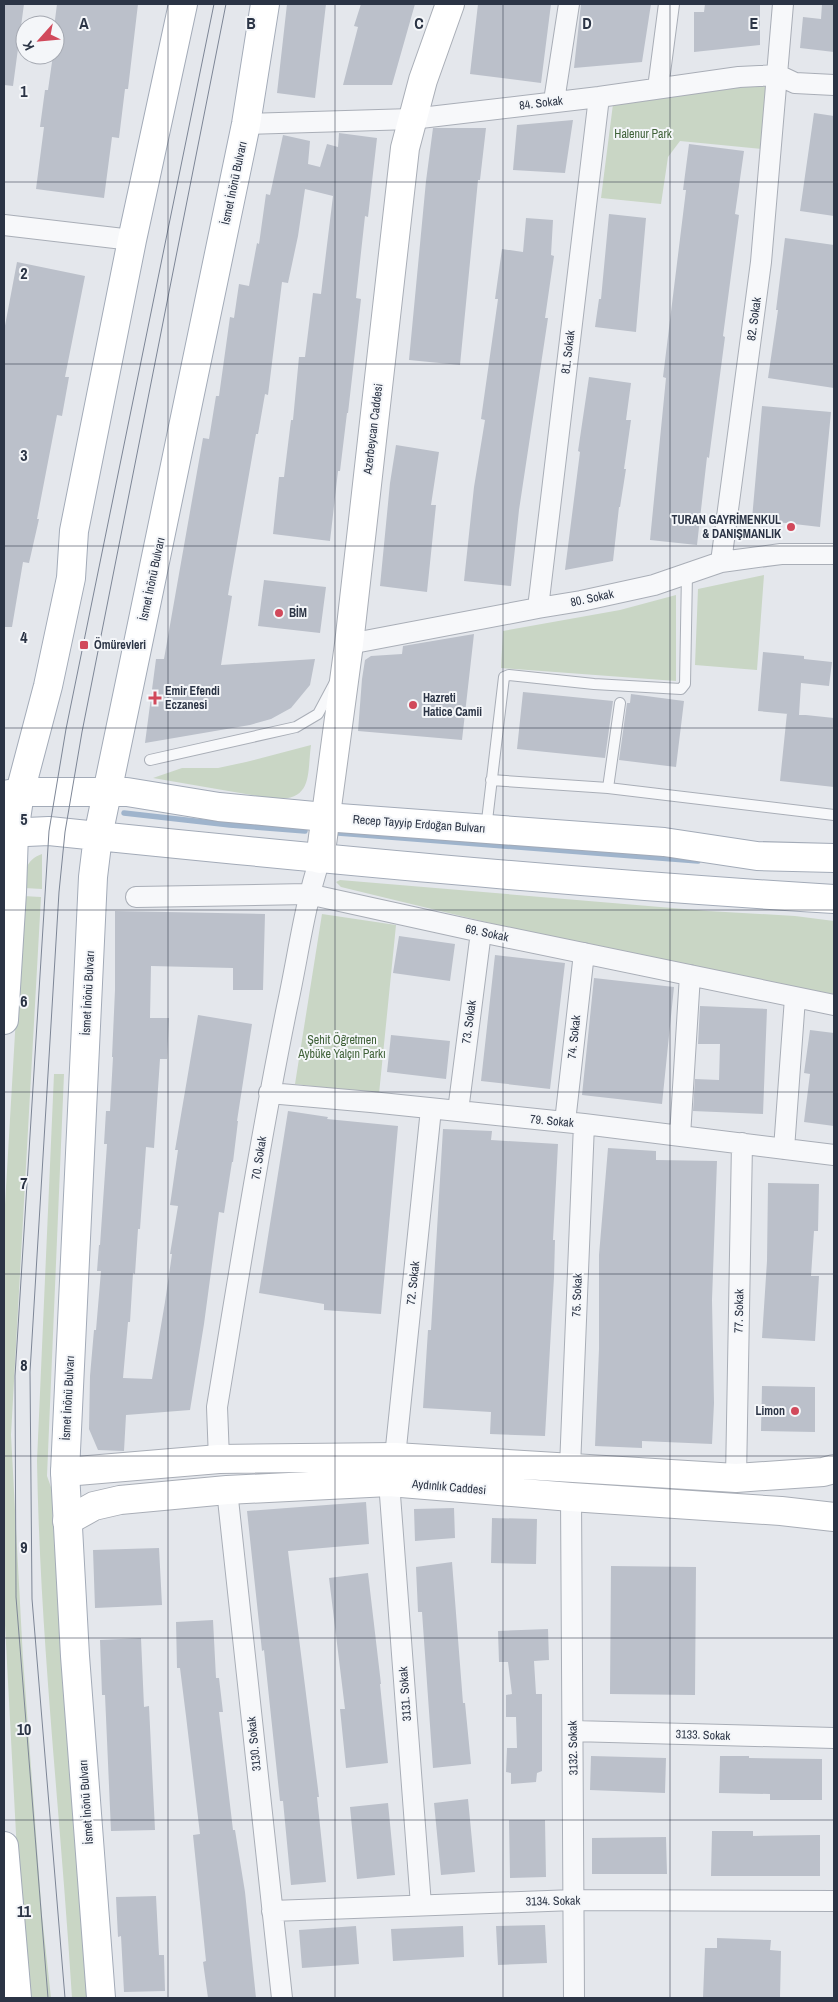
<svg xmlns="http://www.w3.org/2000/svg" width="838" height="2002" font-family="'Archivo Narrow',sans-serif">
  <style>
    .green { fill: #c9d6c5 }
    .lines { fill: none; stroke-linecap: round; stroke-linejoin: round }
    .stream { stroke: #9fb4cc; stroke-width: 5.5 }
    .building { fill: #bbc0ca }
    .service-casing { stroke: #a9aeb7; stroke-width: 12 }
    .minor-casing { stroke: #a9aeb7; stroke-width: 22 }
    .secondary-casing { stroke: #a9aeb7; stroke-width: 30 }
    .primary-casing { stroke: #a3abb8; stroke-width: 30 }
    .service { stroke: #f7f8fa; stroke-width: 10 }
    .minor { stroke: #f7f8fa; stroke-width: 20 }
    .secondary { stroke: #fff; stroke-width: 28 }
    .primary { stroke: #fff; stroke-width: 28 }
    .tram { stroke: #7d8696; stroke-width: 1 }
    .grid { fill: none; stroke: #2b3445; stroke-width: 1; stroke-opacity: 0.55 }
    .poi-dot { fill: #d1495b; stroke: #f4f6f9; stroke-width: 2 }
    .labels { text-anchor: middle; stroke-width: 4; stroke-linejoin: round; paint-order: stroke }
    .street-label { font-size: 12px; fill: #2b3445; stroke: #f4f6f9 }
    .park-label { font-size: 12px; fill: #3f6138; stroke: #f4f6f9 }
    .poi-label { font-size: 12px; font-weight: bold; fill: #2b3445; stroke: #f4f6f9; text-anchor: start }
    .grid-label { font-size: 16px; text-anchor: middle; font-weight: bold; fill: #2b3445; stroke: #f4f6f9; stroke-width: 4; stroke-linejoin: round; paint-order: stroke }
  </style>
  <rect width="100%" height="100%" fill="#e4e7ec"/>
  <path class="green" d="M767 84 762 149 680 141 668 157 661 204 601 198 613 104Z
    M764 575 757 670 695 665 698 589Z
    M676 595V681L501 668 503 631 620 610Z
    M311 745C307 775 313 800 275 799L153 778 182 768H218L246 762Z
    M42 854V889L24 888C24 873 25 860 42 854Z
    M340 880 708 911 795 916 834 921V994C668 967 505 927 341 887L336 882Z
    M23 896 41 897 11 1435 23 1659 42 1916 51 1998H28L18 1872 4 1606V1222Z
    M322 914 396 925 379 1094 295 1084Z
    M54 1074H64L47 1476 52 1490 53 1524 61 1601 90 1998H72C61 1819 40 1641 37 1461Z"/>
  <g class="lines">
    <path class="stream" d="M124 813 230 825 305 831
      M338 833 698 861"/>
  </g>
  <path class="building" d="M4 4H24L13 86 4 85Z
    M57 4H138L128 89H125L119 138 112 137 104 198 36 189 44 127H40L45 90H48L53 55H55V20Z
    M287 4H326L315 98 277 93Z
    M361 4H415L392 85H343L358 27 354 26Z
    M478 4H551L541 83 470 74Z
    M581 4H651L642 62 574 68Z
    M705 4H760V45L694 52V12H704Z
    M822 4H834V52L800 48 803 17 821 19Z
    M814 113 834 116V216L800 211Z
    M573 120 565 173 513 170 517 125Z
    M433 128H486L480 180H478L460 365 409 360 426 181Z
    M339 133 377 138 368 217 365 216 356 298 361 299 348 413H347L340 471H338L330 541 273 534 279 477H284L291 420H293L299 357H305L313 293 321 294 333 196 305 189 298 236 288 283 282 282 268 395 265 394 258 434H256L228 595 232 596 221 665 315 659 310 685 291 708 271 719 250 725 145 743 156 659H164L203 438 209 439 216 396H219L230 317 234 318 239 284 249 286 257 243 259 244 266 194 270 195 283 135 310 141 308 164 320 167 327 144 338 147Z
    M689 144 744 151 735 214 739 215 723 336 725 337 709 458 707 457 697 545 650 540 666 378 663 377 686 190H683Z
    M609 214 646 218 636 332 595 327 599 299H601Z
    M526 218 553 220 551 255 554 256 545 318H548L519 510 511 586 464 581 474 487 485 420 481 419 498 299H495L502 249 523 252Z
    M785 238 834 245V388L768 378 778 310H776Z
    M17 262 85 276 65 377H69L62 416 57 415 37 519H39L29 563 23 562 12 627H4V331Z
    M589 377 631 383 626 420H631L624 469H626L620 507H619L613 561 565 570 580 452 578 451Z
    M762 406 831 412 820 527 752 519Z
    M396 445 439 452 431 505H436L427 592 380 586 390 483Z
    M264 580 326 587 320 633 258 626Z
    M474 634 462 740 358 731 362 679 365 660 371 656 402 654 403 646Z
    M763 652 804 656V659L832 662 829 686 801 683 799 715 758 711Z
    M523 692 613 701 605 758 517 749Z
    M631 694 684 701 676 767 619 760 627 703H630Z
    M787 713 834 718V787L780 781Z
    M115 911 265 914 263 990H233V968L151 966 150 1018H169L167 1059H160L154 1148 146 1147 140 1229H138L135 1274 133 1273 130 1322H128L123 1378 152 1379 165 1302 172 1254H170L178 1206 170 1205 178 1150H175L198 1015 252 1024 237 1121H238L233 1162H232L224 1213 219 1212 204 1324 190 1410 126 1415 124 1451 98 1450 89 1429 90 1376 94 1330H96L101 1271H97L99 1245H100L107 1144H104L106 1111H110L113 1057H112L115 990Z
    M399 936 455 944 450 981 393 973Z
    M495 955 565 963 550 1089 481 1081Z
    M594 978 674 987 662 1104 582 1095Z
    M700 1006 767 1009 763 1114 693 1111 695 1079 719 1080 720 1044H698Z
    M810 1030 834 1033V1126L804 1122 810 1074 804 1073Z
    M391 1035 450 1041 446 1079 387 1072Z
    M288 1111 328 1117 327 1119 398 1126 381 1314 324 1310V1304L259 1293Z
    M443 1129 492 1131 491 1140 558 1144 553 1240H555L554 1277 545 1436 490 1434 491 1412 423 1408 428 1330H431Z
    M608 1148 656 1151V1160L717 1161 712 1300 714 1403 712 1444 642 1441V1448L595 1446 599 1349V1255Z
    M768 1183 819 1184 818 1231H814L811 1276H819L815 1341 762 1338 767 1261Z
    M762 1386 815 1387V1432L761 1431Z
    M366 1502 369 1544 288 1551 319 1797H317L326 1882 291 1885 283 1801H280L264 1650 262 1651 247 1511Z
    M454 1508 455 1538 415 1541 414 1509Z
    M492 1518 537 1519 536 1564 491 1563Z
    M159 1548 162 1605 95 1608 93 1550Z
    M452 1562 463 1703H465L471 1764 433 1768 422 1612H418L416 1567Z
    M611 1566 696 1567 695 1695 610 1694Z
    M368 1573 381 1684H380L388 1763 346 1768 340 1709H345L329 1578Z
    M213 1620 216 1678H219L223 1712H219L233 1830H235L245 1892 256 1998H208L203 1962 206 1961 193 1835 200 1834 186 1716 180 1668H177L176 1622Z
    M548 1629 549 1660 534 1661 536 1694H542V1771L537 1773 536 1782 511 1784V1773L506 1772 507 1748H517L516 1717H506V1695L512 1694 508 1662H499L498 1631Z
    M141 1638 144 1707 149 1706 155 1830 111 1831 105 1695H102L100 1640Z
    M591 1756 666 1758 665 1793 590 1790Z
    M720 1756H749V1758L822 1759V1800H770V1794L719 1793Z
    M468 1799 475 1872 441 1875 434 1803Z
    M388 1803 395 1875 357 1879 350 1807Z
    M509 1820H545L546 1877 510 1878Z
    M712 1831H753V1836L820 1835V1876H711Z
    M666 1837 667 1874H592V1838Z
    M156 1896 159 1955H164L165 1991 124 1992 121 1936 118 1937 116 1897Z
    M545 1925 547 1963 498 1965 496 1926Z
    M356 1926 359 1964 302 1968 299 1930Z
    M463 1926 464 1957 393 1961 391 1929Z
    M717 1938 771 1940 770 1950 781 1951 780 1998H703L705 1948H717Z"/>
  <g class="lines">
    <defs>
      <path id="service" d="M150 760 296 727 318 714 335 682
        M491 780 608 788 834 815
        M608 788 620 703
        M486 829 504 677 509 675 594 684 681 689 685 684 687 573"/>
      <path id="minor" d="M658 88 669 4
        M554 101 569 4
        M246 124 412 119 599 97 739 77 778 75 795 83 834 85
        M4 225 132 240
        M721 562 761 262 783 4
        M538 608 599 97
        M349 644 538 608 581 601 654 585 721 562 781 554H834
        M136 897 308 894 481 932 834 1005
        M269 1093 371 1102 584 1124 834 1155
        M458 1111 481 932
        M565 1122 584 953
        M680 1136 690 975
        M784 1149 795 998
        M395 1457 431 1109
        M219 1459 217 1407C239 1274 260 1140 287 1007 298 957 304 907 320 859
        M570 1467 584 1124
        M736 1478 742 1143
        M389 1482 421 1905
        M227 1490 282 1998
        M571 1497 574 1998
        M573 1731 834 1738
        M272 1911 574 1900 834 1901"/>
      <path id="secondary" d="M320 859 349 644 405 148 423 80 450 4
        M65 1472 219 1459 395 1457 736 1478 823 1472 834 1469
        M67 1521 94 1506 120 1500 227 1490 389 1482 571 1497 781 1511 834 1517"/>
      <path id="primary" d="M4 795 20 792H127L219 807 325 817 664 842 757 856 834 858
        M4 833 49 831C311 858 572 883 834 899
        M4 1020 12 892 14 833 20 792 48 686 71 578 74 531 132 240 183 4
        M4 1846 17 1998
        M101 1998 75 1656 65 1472 93 877 98 836 246 124 265 4"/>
    </defs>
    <use href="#service" class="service-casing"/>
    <use href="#minor" class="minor-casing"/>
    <use href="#secondary" class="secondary-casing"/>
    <use href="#primary" class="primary-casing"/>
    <use href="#service" class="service"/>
    <use href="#minor" class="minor"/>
    <use href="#secondary" class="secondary"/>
    <use href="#primary" class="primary"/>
    <path class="tram" d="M48 1998 16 1597 15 1376 49 831 66 729 214 4
      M65 1998 32 1599 30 1372 59 892 65 832 82 732 226 4"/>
  </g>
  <path class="grid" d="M168 4V1998M335 4V1998M503 4V1998M670 4V1998M4 182H834M4 364H834M4 546H834M4 728H834M4 910H834M4 1092H834M4 1274H834M4 1456H834M4 1638H834M4 1820H834"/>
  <g class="poi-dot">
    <circle cx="791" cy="527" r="5"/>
    <circle cx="279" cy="613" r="5"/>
    <rect x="79" y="640" width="10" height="10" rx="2.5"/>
    <path d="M152.5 690.5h5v5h5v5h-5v5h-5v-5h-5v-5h5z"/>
    <circle cx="413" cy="705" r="5"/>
    <circle cx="795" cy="1411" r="5"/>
  </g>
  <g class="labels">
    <g class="street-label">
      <text transform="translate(541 103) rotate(-7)" y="4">84. Sokak</text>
      <text transform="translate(234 183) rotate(-78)" y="4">İsmet İnönü Bulvarı</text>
      <text transform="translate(754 319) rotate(-82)" y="4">82. Sokak</text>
      <text transform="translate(568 352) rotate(-83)" y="4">81. Sokak</text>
      <text transform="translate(373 429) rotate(-83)" y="4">Azerbeycan Caddesi</text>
      <text transform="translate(152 579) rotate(-78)" y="4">İsmet İnönü Bulvarı</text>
      <text transform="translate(592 598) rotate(-12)" y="4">80. Sokak</text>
      <text transform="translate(419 824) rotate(4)" y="4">Recep Tayyip Erdoğan Bulvarı</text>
      <text transform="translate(487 933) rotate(12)" y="4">69. Sokak</text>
      <text transform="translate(88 993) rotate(-87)" y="4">İsmet İnönü Bulvarı</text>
      <text transform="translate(469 1022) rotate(-82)" y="4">73. Sokak</text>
      <text transform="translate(574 1037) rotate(-84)" y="4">74. Sokak</text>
      <text transform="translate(552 1121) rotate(5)" y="4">79. Sokak</text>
      <text transform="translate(259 1158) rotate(-81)" y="4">70. Sokak</text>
      <text transform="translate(413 1283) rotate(-84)" y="4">72. Sokak</text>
      <text transform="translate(577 1295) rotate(-88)" y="4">75. Sokak</text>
      <text transform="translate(739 1311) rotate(-89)" y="4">77. Sokak</text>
      <text transform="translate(68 1398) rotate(-87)" y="4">İsmet İnönü Bulvarı</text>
      <text transform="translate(449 1487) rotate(5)" y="4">Aydınlık Caddesi</text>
      <text transform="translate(405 1694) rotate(-94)" y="4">3131. Sokak</text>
      <text transform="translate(703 1735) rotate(2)" y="4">3133. Sokak</text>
      <text transform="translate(254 1744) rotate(-96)" y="4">3130. Sokak</text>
      <text transform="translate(573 1748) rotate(-91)" y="4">3132. Sokak</text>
      <text transform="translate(86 1802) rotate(-94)" y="4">İsmet İnönü Bulvarı</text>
      <text transform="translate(553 1901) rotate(-1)" y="4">3134. Sokak</text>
    </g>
    <g class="park-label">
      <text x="643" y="138">Halenur Park</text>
      <text x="342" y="1044">Şehit Öğretmen<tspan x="342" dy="14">Aybüke Yalçın Parkı</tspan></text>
    </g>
    <g class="poi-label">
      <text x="781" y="524" text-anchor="end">TURAN GAYRİMENKUL<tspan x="781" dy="14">&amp; DANIŞMANLIK</tspan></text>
      <text x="289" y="617">BİM</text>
      <text x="94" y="649">Ömürevleri</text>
      <text x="165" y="695">Emir Efendi<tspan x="165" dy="14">Eczanesi</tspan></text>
      <text x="423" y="702">Hazreti<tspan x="423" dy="14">Hatice Camii</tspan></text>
      <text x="785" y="1415" text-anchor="end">Limon</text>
    </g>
  </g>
  <g class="grid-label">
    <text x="84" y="29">A</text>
    <text x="251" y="29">B</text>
    <text x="419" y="29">C</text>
    <text x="587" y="29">D</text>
    <text x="754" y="29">E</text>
    <text x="24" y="97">1</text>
    <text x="24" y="279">2</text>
    <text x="24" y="461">3</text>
    <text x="24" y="643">4</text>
    <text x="24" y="825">5</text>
    <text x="24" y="1007">6</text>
    <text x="24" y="1189">7</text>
    <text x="24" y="1371">8</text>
    <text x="24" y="1553">9</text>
    <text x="24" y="1735">10</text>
    <text x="24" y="1917">11</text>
  </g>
  <rect width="838" height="2002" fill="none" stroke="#2b3445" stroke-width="10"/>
  <g transform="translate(40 40) rotate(243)"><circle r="24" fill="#f4f6f9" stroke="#a4a8b1"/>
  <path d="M0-4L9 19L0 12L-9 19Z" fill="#d1495b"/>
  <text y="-8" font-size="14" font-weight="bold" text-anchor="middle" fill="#2b3445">K</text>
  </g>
</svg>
